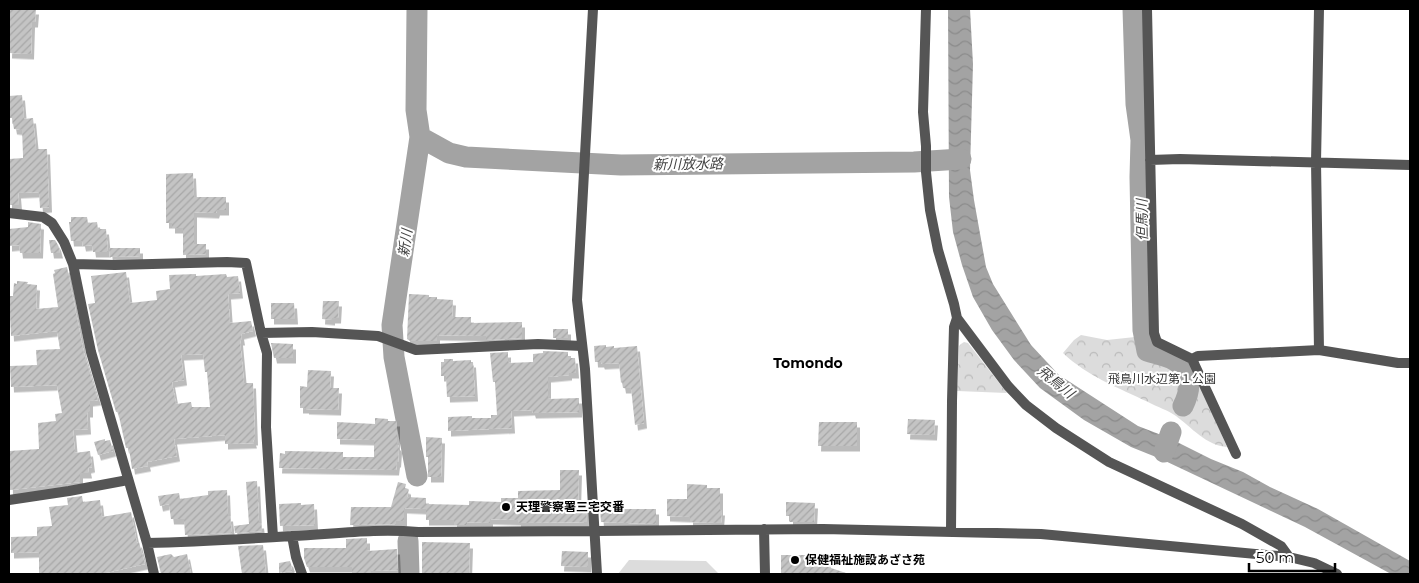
<svg xmlns="http://www.w3.org/2000/svg" width="1419" height="583" font-family="Montserrat,'Noto Sans JP',sans-serif">
  <style>
    .grass { fill: #dcdcdc }
    .park { fill: url(#park-crowns) }
    .water { fill: url(#water-waves) }
    .lines { fill: none; stroke-linecap: round; stroke-linejoin: round }
    .river { stroke: #a3a3a3; stroke-width: 21 }
    .building { fill: url(#building-hatch); fill-rule: evenodd; filter: url(#shadow) }
    .minor { stroke: #555; stroke-width: 10 }
    .tertiary { stroke: #555; stroke-width: 10 }
    .poi-dot { fill: #000; stroke: #fff; stroke-width: 2 }
    .labels { text-anchor: middle; stroke-width: 4; stroke-linejoin: round; paint-order: stroke }
    .park-label { font-size: 12px; fill: #333; stroke: #fff }
    .poi-label { font-size: 12px; font-weight: bold; fill: #000; stroke: #fff; text-anchor: start }
    .water-label { font-size: 14px; font-style: italic; fill: #444; stroke: #fff }
    .neighbourhood-label { font-size: 14px; font-weight: bold; fill: #000; stroke: #fff }
  </style>
  <defs>
    <pattern id="park-crowns" width="20" height="18" patternUnits="userSpaceOnUse" patternTransform="scale(1.25)"><rect width="20" height="18" fill="#dcdcdc"/><path d="M2 6a3 3 0 1 1 6 0M12 15a3 3 0 1 1 6 0" fill="none" stroke="#bbb"/></pattern>
    <pattern id="water-waves" width="16" height="10" patternUnits="userSpaceOnUse" patternTransform="scale(1.25)"><rect width="16" height="10" fill="#a3a3a3"/><path d="M0 5q4-4 8 0t8 0" fill="none" stroke="#8b8b8b"/></pattern>
    <pattern id="building-hatch" width="6" height="6" patternUnits="userSpaceOnUse" patternTransform="scale(1.25)"><rect width="6" height="6" fill="#c4c4c4"/><path d="M-1 1l2-2M0 6l6-6M5 7l2-2" fill="none" stroke="#a7a7a7"/></pattern>
    <filter id="shadow"><feDropShadow dx="3" dy="5.5" stdDeviation="0" flood-color="#0004"/></filter>
  </defs>
  <rect width="100%" height="100%" fill="#fff"/>
  <path class="grass" d="M629 560 706 561 719 574H618Z"/>
  <path class="park" d="M1081 335 1107 340 1135 337 1141 341H1149L1154 347 1179 357 1196 376 1227 447C1207 446 1191 427 1176 416 1168 410 1157 407 1148 402 1119 388 1087 376 1063 353L1074 340Z
    M964 342 968 343 1007 393 957 391 959 346 961 344Z"/>
  <path class="water" d="M948 9H970L973 64 970 170 974 200 986 267 993 284 1031 345 1059 375 1138 426 1169 438 1211 459 1243 472 1270 487 1318 509 1410 561V574H1391L1305 527 1161 459 1131 447 1084 420 1040 388 1014 360 992 330 973 297 962 265 953 232 949 197Z"/>
  <g class="lines">
    <path class="river" d="M1133 9 1136 104 1141 140 1140 177 1143 330 1147 351C1156 354 1166 356 1174 360 1193 370 1191 390 1183 406
      M420 137 449 153 466 157 621 165 914 162 961 159
      M1164 452 1171 432
      M417 476 394 357 392 325 420 137 416 110 417 9
      M408 541 409 574"/>
  </g>
  <path class="building" d="M9 9H36L35 22H32L31 54 9 53 10 21H9Z
    M22 95 24 119 33 118 36 149H47L49 207 40 208 39 192 18 193 19 205H9V159L23 158V155L22 130 14 129 12 118H9V96Z
    M193 173 194 197H226V210H217L216 213 194 212V244H206V254L183 255V228H172V223H166V174Z
    M71 217H87L88 223 97 222 98 229H106L108 252H93L92 245 83 246 82 241H71L69 222H71Z
    M28 222 41 224 40 253H20L19 245 9 246V229L28 227Z
    M49 240H55L58 245 60 253H51Z
    M109 248H140V256L110 257Z
    M67 267 84 353 98 400 90 401V412H87L88 429 73 430 75 453 90 451 92 467 88 468 89 473H80V482L10 490 9 451 39 449 38 423 56 421 55 414 62 413 57 385 11 387 10 366 37 365 36 350 60 349 57 331 11 336 9 296H13L14 283 17 284V281L28 282 27 284 37 285 36 309 58 307 53 274 55 273 54 270Z
    M126 272 130 303 157 300 156 291 170 289 169 275 196 274V276L226 274 227 277 238 276 240 293 228 294 230 323 251 321 253 331 241 334 242 340H240L244 383H253L255 440H253L254 443 225 444V435L174 439 177 456 147 462 148 466 132 469 129 448H126L118 412H116L98 350 88 304 95 303 91 276ZM203 354 205 372H207L210 407H192L191 402 176 404 172 382 184 380 181 355Z
    M409 294 429 295V297H437V299L453 300 452 317H471V323L522 322V338L486 340V336L437 335V341H410L407 339Z
    M323 301H339L338 318H332V320L322 319Z
    M271 303H294L295 319H271Z
    M553 329H568V338H553Z
    M271 343 293 344V358H274Z
    M606 345V347L614 346V348L637 346 644 423 635 425 631 388H623L622 382 621 383 619 363 602 364 601 362H595L594 346Z
    M543 351 568 352V356H571V358H575L576 373H569V375L548 377V399L579 398V412L533 413 532 410 511 411 512 428 448 431V417L472 416V418H491V415H497L495 382H493L490 353 508 352V363L533 362V354L543 353Z
    M444 359H453V361L471 360V362H473L475 396 447 397 446 376H441V362H444Z
    M308 370 331 371 330 388H339L338 410 306 409V408H300V386L307 387Z
    M375 418 388 419V421H397V445H398L399 448 398 462H397L396 470 279 468 280 453 285 454V451L343 452V457H374V440L337 439V422L375 424Z
    M908 419 935 420 934 435 907 434Z
    M819 422H857V446H818Z
    M426 437 442 438 441 477H428V457H426Z
    M105 439V441L110 440 113 451 98 455 94 442Z
    M560 470H579L578 503H586L587 522H585L518 523V520L490 519V523L467 522V525H454V520H426V509L404 508V521H396V524L350 525 351 507H391L398 482 406 484 405 488 408 489V492L407 497 426 498V504L469 505V501L501 502V498H518V491L560 490Z
    M257 481 259 523H261L262 531 235 533 234 526 249 524 246 482Z
    M687 484 707 485V488H720V510H722L721 523 690 522V517L667 516V499H687Z
    M227 490 228 516H230L232 533 185 535 184 519H171L169 504 160 506 158 496 179 493 180 499 208 495V491Z
    M82 496 83 502 100 500 102 517 131 512 137 543 139 542 145 564 101 574H39V552L11 553V537L37 536V527L52 526 49 507 68 505 67 498Z
    M786 502 815 503 814 522H790V516H786Z
    M301 503V505L314 504 315 525 280 526 279 504Z
    M600 509H656V524L601 522Z
    M367 538V551L397 549 398 570 371 571V574H352V567H307L304 558V548H346V539Z
    M422 542 470 543 469 574H422Z
    M263 545 266 574H242L238 546Z
    M562 551 588 552V567L561 566Z
    M171 554 174 557 187 554 191 574H161L157 557Z
    M781 555H828V567L846 573 845 574H781Z
    M290 561 292 567H291L292 571 279 573V563Z"/>
  <g class="lines">
    <path class="minor" d="M926 9 923 112 926 146V172L930 210 938 250 954 304 957 318 1008 386 1026 405 1056 428 1109 462 1242 524 1281 546 1289 557
      M1147 9 1154 333 1157 342 1192 359 1236 454
      M1150 160 1180 159 1410 165
      M9 213 43 217 52 223 64 242 73 264 91 352 147 543 154 574
      M73 264 115 265 227 262 246 263 261 333 267 353 266 427 273 537
      M261 333 312 332 378 336 416 350 538 344 582 346
      M1319 350 1316 162 1319 9
      M1192 359 1198 356 1319 350 1398 363H1410
      M9 500 69 491 128 480
      M764 529 765 574
      M595 531 823 529 1041 534 1289 557 1314 563 1337 574
      M951 532 952 401 954 327 957 318
      M292 536 296 557 302 574
      M147 543C196 542 244 539 292 536 334 534 377 528 418 532"/>
    <path class="tertiary" d="M593 9 577 300 585 369 597 574
      M418 532 595 531"/>
  </g>
  <g class="poi-dot">
    <circle cx="506" cy="507" r="5"/>
    <circle cx="795" cy="560" r="5"/>
  </g>
  <g class="labels">
    <g class="park-label">
      <text x="1162" y="383">飛鳥川水辺第１公園</text>
    </g>
    <g class="poi-label">
      <text x="516" y="511">天理警察署三宅交番</text>
      <text x="805" y="564">保健福祉施設あざさ苑</text>
    </g>
    <g class="water-label">
      <text transform="translate(688 164) rotate(-1)" y="5">新川放水路</text>
      <text transform="translate(1142 220) rotate(-91)" y="5">但馬川</text>
      <text transform="translate(405 243) rotate(-82)" y="5">新川</text>
      <text transform="translate(1056 382) rotate(39)" y="5">飛鳥川</text>
    </g>
    <g class="neighbourhood-label">
      <text x="808" y="368">Tomondo</text>
    </g>
  </g>
  <rect width="1419" height="583" fill="none" stroke="#000000" stroke-width="20"/>
  <path d="M1249 563v8h86v-8" fill="none" stroke="#000000" stroke-width="2.5"/>
  <text x="1256" y="563" font-size="15" fill="#000000" stroke="#ffffff" stroke-width="4" paint-order="stroke">50 m</text>
</svg>
